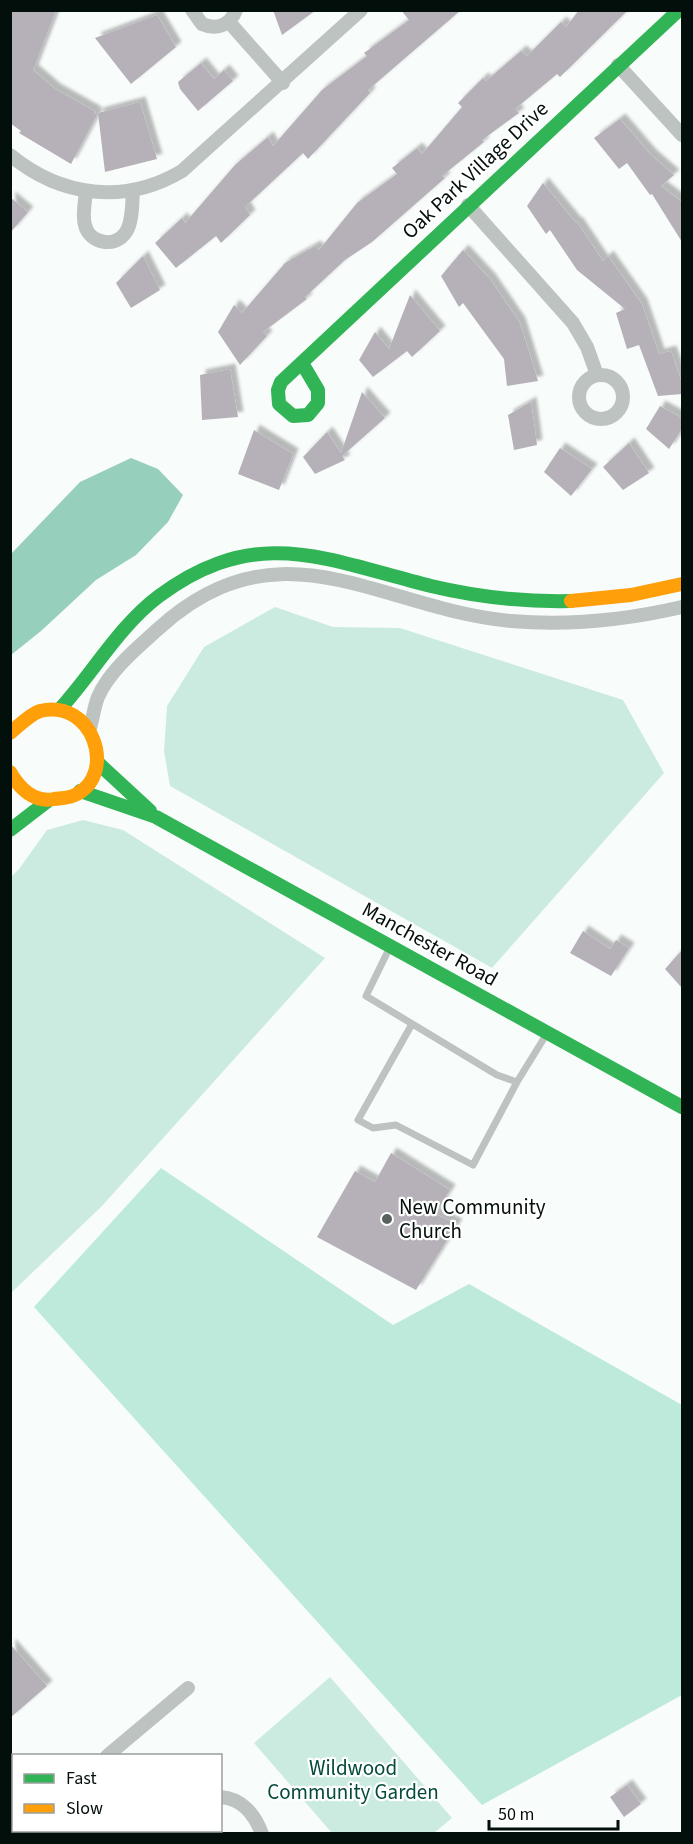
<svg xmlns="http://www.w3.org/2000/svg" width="693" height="1844" font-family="'Source Sans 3',sans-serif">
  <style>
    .green { fill: #cbebe0 }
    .forest { fill: #bdeadb }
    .water { fill: #97cfbd }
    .building { fill: #b6b0b9; filter: url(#shadow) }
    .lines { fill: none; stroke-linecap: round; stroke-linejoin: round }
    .lane { stroke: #bdc3c1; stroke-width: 7 }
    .street { stroke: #bdc3c1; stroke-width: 14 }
    .fast { stroke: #30b455; stroke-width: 14 }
    .slow { stroke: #ff9f0a; stroke-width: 14 }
    .poi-dot { fill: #59625f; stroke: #fff; stroke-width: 2 }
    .labels { text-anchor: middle; stroke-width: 4.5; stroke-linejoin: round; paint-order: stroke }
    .street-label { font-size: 21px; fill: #030f0b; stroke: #fff }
    .poi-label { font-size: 21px; fill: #030f0b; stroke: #fff; text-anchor: start }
    .park-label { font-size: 21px; fill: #044b3b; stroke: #fff }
  </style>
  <defs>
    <filter id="shadow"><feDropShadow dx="5.5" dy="-5.5" stdDeviation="1.5" flood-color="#0004"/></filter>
  </defs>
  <rect width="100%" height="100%" fill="#f8fcfa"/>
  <path class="green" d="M275 607 333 627 400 628 623 700 664 773 492 968 170 786 164 751 167 706 204 647Z
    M83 820 123 830 325 958 102 1206 11 1293V877L19 869 47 830Z
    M330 1677 452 1818 434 1833H332L254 1743Z"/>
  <path class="forest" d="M161 1168 393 1325 469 1284 682 1405V1695L482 1805 34 1307Z"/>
  <path class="water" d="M131 458 158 469 183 495 168 522 136 555 96 580 41 631 11 655V554L80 482Z"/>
  <path class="building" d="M10 10H56L33 70 55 89 96 112 93 114 98 113 71 164 19 133 21 131 10 123Z
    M273 10H316L282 35Z
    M401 10H461L368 90 370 93 308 159 303 153 245 207 250 215 221 243 216 236 176 268 155 243 182 218 185 223 235 165 268 137 273 146 322 90 367 56 364 53 409 20Z
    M579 10H628L560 77 557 74 515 109 519 113 482 140 484 142 442 176 445 178 372 242 345 260 305 297 307 299 263 332 267 336 240 365 218 332 234 305 242 313 285 263 315 246 319 250 357 203 397 174 392 168 417 148 422 154 462 107 458 103 483 78 486 81 521 51 527 56 561 22 566 27Z
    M157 15 176 47 131 84 95 38Z
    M201 63 214 79 224 70 233 81 198 111 180 89 178 82Z
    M140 102 157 159 105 172 98 113Z
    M620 119 651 155 674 175 661 186 682 202V242L652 194 650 195 627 163 619 169 594 138Z
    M543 183 576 223 577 222 603 261 608 256 642 304 659 354 671 351 682 383V394L658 396 639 345 627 349 616 313 625 309 577 270 550 230 546 234 527 206Z
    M10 197 28 212 10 233Z
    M463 250 490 279 520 323 538 381 507 386 504 359 463 303 459 307 441 276Z
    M143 256 160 290 131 308 116 283Z
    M410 295 440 331 412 357 407 351 373 377 359 360 375 332 389 349Z
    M230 369 238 417 202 420 200 375Z
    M362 392 385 418 342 456 345 460 315 474 303 457 327 432 341 453Z
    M531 402 537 445 514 450 508 415Z
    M660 406 682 418V429L669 449 646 429Z
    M254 430 293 454 279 490 238 474Z
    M629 443 649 473 623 490 603 467Z
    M560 448 592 469 571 496 544 472Z
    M583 931 610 949 616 940 629 948 611 976 570 953Z
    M682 950V988L665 969Z
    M391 1153 450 1190 435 1214 457 1224 416 1290 317 1237 355 1171 375 1182Z
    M10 1644 47 1686 10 1718Z
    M627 1785 641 1804 624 1817 610 1797Z"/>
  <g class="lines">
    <path class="lane" d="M389 949 366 996 497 1075 517 1082 546 1035
      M412 1024 358 1120 373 1128 396 1125 473 1165 517 1082"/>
    <path class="street" d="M192 10 202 24C216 30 230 26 236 10
      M229 22 283 83
      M618 65 682 135
      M10 155C61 197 125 205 182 171L361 10
      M86 192C85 202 82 215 85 225 89 243 115 249 126 232 133 221 132 203 133 190
      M468 205 573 323 587 347 597 375
      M579 397a22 22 0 1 1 44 0a22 22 0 1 1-44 0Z
      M90 728C93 718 94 707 98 697 109 671 137 648 158 629 281 517 379 609 511 621 569 626 626 620 682 607
      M107 1756 188 1688
      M220 1797C242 1798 255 1815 262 1834
      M182 1830 183 1834
      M16 1834 19 1830"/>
    <path class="fast" d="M302 363 318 390V403L308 415 293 416 279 404 278 390 281 382 679 10
      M60 709C93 673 119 626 159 596 258 523 326 560 431 586 477 597 524 602 571 601
      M97 762 150 811
      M80 791 156 817 682 1107
      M10 830 49 800"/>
    <path class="slow" d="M571 601 631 595 682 584
      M10 733C19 726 30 714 40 711 93 698 117 773 77 794 71 798 61 798 54 799 34 803 19 788 10 772"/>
  </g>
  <circle class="poi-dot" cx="387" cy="1219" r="6"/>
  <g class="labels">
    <g class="street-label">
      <text transform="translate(475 170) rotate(-43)" y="7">Oak Park Village Drive</text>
      <text transform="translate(430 944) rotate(29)" y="7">Manchester Road</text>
    </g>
    <g class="poi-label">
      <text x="399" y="1214">New Community<tspan x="399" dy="24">Church</tspan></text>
    </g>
    <g class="park-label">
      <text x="353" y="1775">Wildwood<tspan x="353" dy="24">Community Garden</tspan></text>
    </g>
  </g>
  <rect width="693" height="1844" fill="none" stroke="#030f0b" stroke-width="24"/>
  <rect x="12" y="1754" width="210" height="78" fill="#ffffff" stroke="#9a9f9d" stroke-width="1.5"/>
  <rect x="24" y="1774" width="30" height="9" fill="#30b455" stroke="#9a9f9d" stroke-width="1.5"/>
  <text x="66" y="1784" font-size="18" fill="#030f0b">Fast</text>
  <rect x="24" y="1804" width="30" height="9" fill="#ff9f0a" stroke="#9a9f9d" stroke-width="1.5"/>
  <text x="66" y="1814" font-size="18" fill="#030f0b">Slow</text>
  <path d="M489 1820v9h129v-9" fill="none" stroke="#030f0b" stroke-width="3"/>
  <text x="498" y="1820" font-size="18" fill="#030f0b" stroke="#ffffff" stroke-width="4.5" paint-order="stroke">50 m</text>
</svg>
